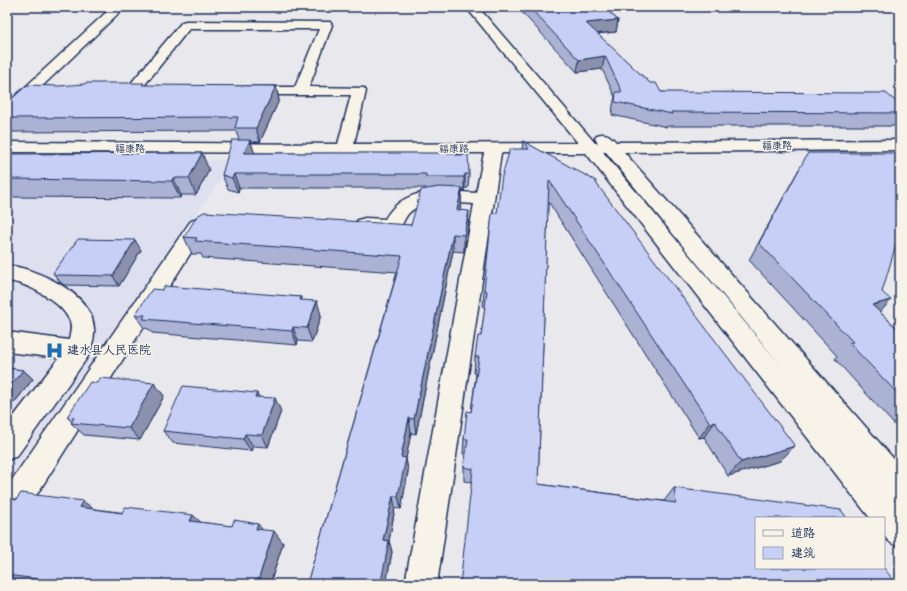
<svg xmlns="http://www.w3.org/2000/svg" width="907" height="591" font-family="'Balsamiq Sans','LXGW WenKai TC',sans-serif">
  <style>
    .built { fill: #dfe0ef }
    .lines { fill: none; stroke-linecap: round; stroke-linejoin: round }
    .minor-casing { stroke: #1b2f5e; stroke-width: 3 }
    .minor { fill: #f7f3e8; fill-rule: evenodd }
    .wall { fill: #abb2d4; stroke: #1b2f5e }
    .shaded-wall { fill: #8b91ad; stroke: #1b2f5e }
    .building { fill: #c7cff7; stroke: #1b2f5e }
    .labels { text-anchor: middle; stroke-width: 3.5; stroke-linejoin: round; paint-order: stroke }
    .far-street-label { font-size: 10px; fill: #1b2f5e; stroke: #f7f3e8 }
    .poi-label { font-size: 12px; fill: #1b2f5e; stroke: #f7f3e8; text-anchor: start }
  </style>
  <rect width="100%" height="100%" fill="#e9e8ec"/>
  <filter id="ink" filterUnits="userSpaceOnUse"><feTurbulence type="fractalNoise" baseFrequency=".025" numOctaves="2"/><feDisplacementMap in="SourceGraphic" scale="8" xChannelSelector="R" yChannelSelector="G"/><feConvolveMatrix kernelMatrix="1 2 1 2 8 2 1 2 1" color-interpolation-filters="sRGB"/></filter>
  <g filter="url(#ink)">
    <path class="built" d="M235 160 193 218 7 482V162Z"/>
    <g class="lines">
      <defs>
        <path id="minor" d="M112 7H125L12 115 7 117V104Z
          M466 7H478L595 143H598L595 138 597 135C607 132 610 136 616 142L900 140V150L624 152 900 466V502L893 499 900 508V547C882 540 884 536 884 518H870L586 153H501L437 584H405L474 204C454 203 423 197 408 214 404 219 402 225 399 231 386 234 371 232 358 228L355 224 358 220 365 218 385 219C405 185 442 191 476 193L484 153 7 152V142L338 144 351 95H247L242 94 240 91 242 88 247 87H295L319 29H189L143 87 156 88 158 91 156 94H127L125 91 127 88 182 22 186 21 330 22 332 25 309 87 364 88 366 91 354 144 578 143ZM603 152H606L782 367Z
          M205 215 212 217 215 221 204 232 18 524 7 528V487L190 222 198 217Z
          M7 265C37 269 92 293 94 328 95 337 91 350 87 358L17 456 7 460V425L59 358 7 352V332L69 340C70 333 73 326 69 319 59 300 28 283 7 281Z"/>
      </defs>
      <use href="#minor" class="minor-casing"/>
      <use href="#minor" class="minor"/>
    </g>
    <path class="wall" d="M517 7H603L618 20 616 32 597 34 650 83 661 92 900 105V126H668L667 127 612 115 613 105 615 97 602 69 577 72Z
      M145 86H276L279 100 260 142H251L254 153 455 155 469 174 468 188H465L464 191H462L461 205 460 210 468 228 464 252 453 251 416 434 411 433 406 458 408 472 401 509 395 508 389 541 392 552 386 584H307L397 272 203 258 201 254H192L184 237 411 225 426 188H239L238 192 228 189 222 175 239 140 236 131 7 132V103Z
      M523 141 596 183 780 461 728 476 704 437 699 438 548 201 538 484 664 501 674 488 756 518 464 481V467L466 454H463L464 439 471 412 476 374 474 373 475 357 481 336 485 308 483 307 484 290 497 213 522 149Z
      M7 154 209 170 196 195H181L180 198 7 197Z
      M799 169 882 292 880 312 900 331V431L835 359 837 356 749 260Z
      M141 250 119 286 64 285 61 283 53 273Z
      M162 290 301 297 302 300 321 315 312 342 298 341 297 345 152 333 149 329 144 328 135 315Z
      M7 368 23 370 33 379 14 403 7 402Z
      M97 383H154L164 396 140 440 84 435 71 423 72 422 67 417Z
      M259 397 281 411 268 447 253 446 251 451 173 443 163 431Z
      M7 498 262 530 283 543 270 584H18L7 583Z"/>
    <path class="shaded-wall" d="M618 20 616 32 583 35 586 23Z
      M605 56 602 69 577 72 579 60Z
      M276 86 279 100 260 142 256 128Z
      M250 140 255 154 244 153Z
      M202 153 209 170 196 195 189 178Z
      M234 174 239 188 238 192 232 178Z
      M465 174V188L464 191V177Z
      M173 178 181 195 180 198 172 181Z
      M462 188 461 205 457 227V210Z
      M469 211 468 228 464 252V235Z
      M453 234V251L416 434 414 419Z
      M135 240 141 250 119 286 113 276Z
      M891 300 876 317 872 305Z
      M317 301 321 315 312 342 307 328Z
      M293 327 298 341 297 345 292 331Z
      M23 370 33 379 14 403 7 397V390Z
      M154 383 164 396 140 440 129 428Z
      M257 393 263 405 255 397Z
      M275 398 281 411 268 447 262 435Z
      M409 418 411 433 406 458 408 472 401 509 398 496 401 457Z
      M715 422 704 437 699 438 710 423Z
      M245 434 253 446 251 451 243 439Z
      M795 446 780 461 728 476 741 462Z
      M393 496 395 508 389 541 392 552 386 584H381V582L383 540Z
      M83 501 100 514 79 507Z
      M193 515 206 527 190 521Z
      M258 524 267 536 256 529Z
      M274 531 283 543 270 584H257Z"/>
    <path class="building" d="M529 7H603L618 20 586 23 650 83H656L661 92 886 93 900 105V113L671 112 672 114 615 102 616 92H622L605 56 579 60Z
      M86 83H144L142 85 276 86 256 128H235L238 117 7 118V103L27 85 59 86 84 84Z
      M232 140H250L244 153H455V155H468L469 174H465L464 177H426V174H234L232 178 222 175Z
      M523 141 596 181V183L795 446 741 462 715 422 710 423 549 180 538 484 676 503 674 488 841 510 847 518H756V568H884L896 584H460L473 469 464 467 468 439H464L467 411 471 412 479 357H475L478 336H481L487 291 484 290 492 213H497L502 176 510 149H529Z
      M202 153 189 178H173L172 181 7 179V154Z
      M808 153H900V231L882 292 891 300 872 305 900 331V396L849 343 853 342 759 243Z
      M439 187 462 188 457 210 469 211 464 235 453 234 414 419 409 418 401 457 406 458 398 496H393L383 540 389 541 381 582 374 581V584H307L402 256 195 241 197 238 184 237 197 216 204 212 411 225 421 190Z
      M78 239 135 240 113 276 56 275 53 273Z
      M165 286 301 297 300 300 317 301 307 328 293 327 292 331 143 319 145 315H135L152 289 162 290Z
      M7 368 23 370 7 390Z
      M100 378 154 383 129 428 71 423 74 418 67 417 90 382 97 383Z
      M183 386 257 393 255 397 275 398 262 435 245 434 243 439 163 431Z
      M21 493 83 501 79 507 122 513 125 507 193 515 190 521 232 526 234 520 258 524 256 529 274 531 257 584H76L7 575V498L16 500Z"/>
  </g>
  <defs>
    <symbol id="hospital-bare" viewBox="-9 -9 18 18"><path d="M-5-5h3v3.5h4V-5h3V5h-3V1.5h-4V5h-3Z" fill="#1f6fb2" stroke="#f7f3e8" stroke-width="2.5" paint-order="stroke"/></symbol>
  </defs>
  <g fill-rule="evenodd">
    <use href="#hospital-bare" x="42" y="338" width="25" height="25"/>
  </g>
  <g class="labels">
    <g class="far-street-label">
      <text x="777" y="149">福康路</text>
      <text x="130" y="152">福康路</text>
      <text transform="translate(454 148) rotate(-1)" y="4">福康路</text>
    </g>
    <g class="poi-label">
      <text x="67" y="354">建水县人民医院</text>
    </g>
  </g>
  <rect width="907" height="591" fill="none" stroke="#f7f3e8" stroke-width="24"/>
  <rect x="12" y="12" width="883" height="567" fill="none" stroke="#1b2f5e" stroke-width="1.5" filter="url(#ink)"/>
  <rect x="755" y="517" width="130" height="52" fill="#f7f3e8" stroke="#9fa5b1"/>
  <rect x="763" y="530" width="20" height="6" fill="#f7f3e8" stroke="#9fa5b1"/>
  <text x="791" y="537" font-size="12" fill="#1b2f5e">道路</text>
  <rect x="763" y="547" width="20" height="12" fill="#c7cff7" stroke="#9fa5b1"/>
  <text x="791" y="557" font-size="12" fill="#1b2f5e">建筑</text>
</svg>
